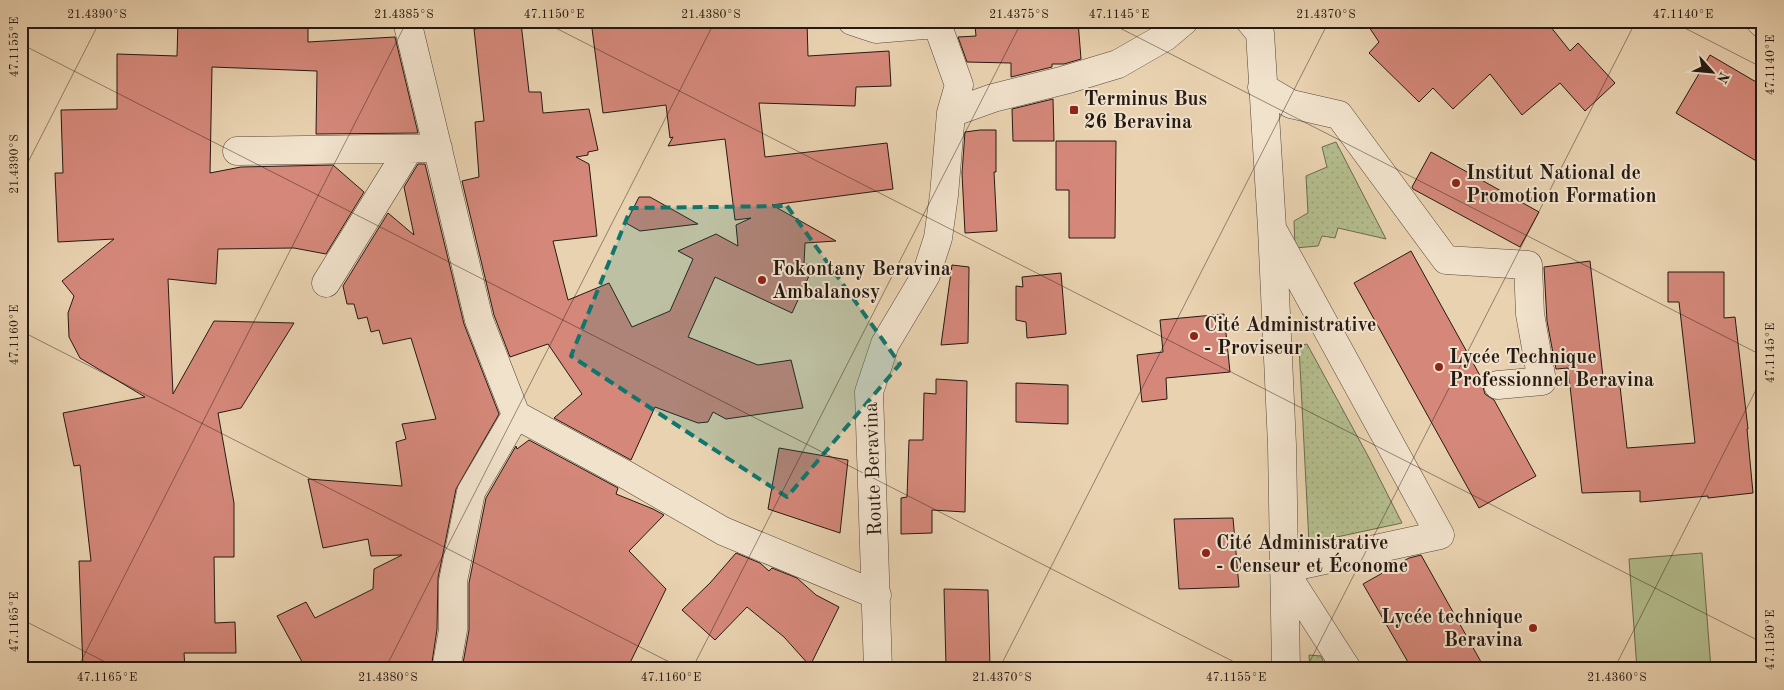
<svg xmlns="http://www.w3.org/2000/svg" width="1784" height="690" font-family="'Old Standard TT',serif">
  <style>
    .park { fill: url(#park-dots); stroke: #6c6b50 }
    .pitch { fill: #b4bd8d; stroke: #6c6b50 }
    .building { fill: #d5887a; stroke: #251913 }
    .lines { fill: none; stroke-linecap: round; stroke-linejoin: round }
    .minor-casing { stroke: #56473a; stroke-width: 29 }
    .minor { stroke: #f1e2cc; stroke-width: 28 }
    .marked { fill: #0f766e; fill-opacity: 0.2; stroke: #0f766e; stroke-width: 4; stroke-dasharray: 10 6; stroke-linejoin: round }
    .ticks { fill: none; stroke: #251913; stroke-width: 1; stroke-opacity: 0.45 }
    .poi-dot { fill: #8f2418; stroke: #f1e2cc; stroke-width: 2 }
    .labels { text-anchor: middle; stroke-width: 4; stroke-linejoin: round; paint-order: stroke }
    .poi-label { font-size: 20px; font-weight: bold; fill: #251913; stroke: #f1e2cc; text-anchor: start }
    .street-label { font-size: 20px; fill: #251913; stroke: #f1e2cc }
    .neatline { fill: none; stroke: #251913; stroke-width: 2 }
    .ticks-label { font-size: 12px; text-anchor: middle; fill: #251913 }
  </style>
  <defs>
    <pattern id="park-dots" width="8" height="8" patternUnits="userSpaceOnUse" patternTransform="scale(1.25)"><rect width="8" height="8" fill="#b4bd8d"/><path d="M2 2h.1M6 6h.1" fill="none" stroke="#9ba279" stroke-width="1.8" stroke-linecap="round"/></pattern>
  </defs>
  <rect width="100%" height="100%" fill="#e9d2b0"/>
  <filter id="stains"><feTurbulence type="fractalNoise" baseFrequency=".004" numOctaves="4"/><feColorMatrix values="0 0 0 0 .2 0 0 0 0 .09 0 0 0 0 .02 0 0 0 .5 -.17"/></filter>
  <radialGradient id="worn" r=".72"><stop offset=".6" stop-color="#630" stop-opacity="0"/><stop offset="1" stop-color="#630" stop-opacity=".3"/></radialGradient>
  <path class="park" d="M1336 142 1386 239 1338 228 1335 238 1322 236 1318 246 1295 248 1294 221 1308 213 1306 176 1327 167 1322 147Z
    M1307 344 1368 456 1402 523 1309 543 1299 346Z
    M1309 655 1321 656 1326 669H1310Z"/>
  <path class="pitch" d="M1702 553 1711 669H1637L1629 559Z"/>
  <path class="building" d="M178 21H308V42L395 37 418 133 316 134 317 71 212 67 210 173 241 167 333 165 364 192 326 254 294 248 218 249 216 284 168 279 173 394 214 321 294 323 241 408 218 413 234 503V557H214L215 623 235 622 236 653H184L185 669H83L79 561H91L80 465 74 466 63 413 145 397 80 358 69 337 68 313 74 296 62 281 114 239 58 242 55 173H63L61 110 117 109V54L177 56Z
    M591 21H647L648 28 713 21H807L808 56 889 51 891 86 856 87 855 106 759 103 765 157 887 143 893 189 772 205 836 241 805 243 804 264 814 265 792 313 715 277 688 337 758 365 791 360 803 408 726 419 713 412 708 422 698 423 655 407 631 460 554 418 582 394 548 344 510 357 494 315 462 181 479 177 475 122 484 121 474 29 521 23 529 92H541L543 113 589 109 598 150 588 152V155L576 157 589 164 597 236 553 241 568 300 609 283 632 327 670 311 693 259 678 251 716 234 738 246 736 225 751 218 735 220 725 139 668 146 673 137 670 138 666 105 603 113Z
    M1078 21 1081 59 1064 64H1052V67L1011 77V63L967 62 958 37 976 36 975 25 1048 27Z
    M1365 21H1546L1570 51 1578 43 1615 83 1585 111 1560 83 1522 115 1490 74 1453 109 1433 88 1419 102 1369 53 1379 42Z
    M1710 55 1763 86V165L1676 113Z
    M1053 99 1054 141H1013L1012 109Z
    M980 130H996V172H994L997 231 965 233 962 173 965 132Z
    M1056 141H1116L1115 238H1069V190H1056Z
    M1431 152 1539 212 1520 247 1413 189 1412 187Z
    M418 164H425L464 324 499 414 456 489 438 578 437 629 431 669H306L277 616 306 602 315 618 373 589 374 569 402 555 371 556 368 539 323 548 308 479 402 486 396 442 406 439 402 424 436 419 411 338 383 344 379 330 371 332 367 317 358 319 354 304H347L343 286 388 213 414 235 404 187Z
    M639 197H650L698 224 640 231 626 223Z
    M1411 251 1483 381V387L1485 394 1494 400 1536 476 1479 508 1354 283Z
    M1590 261 1604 386H1620L1627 448 1695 443 1679 302H1668V272H1724V318L1735 317 1748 429H1747L1753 493 1708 498V496L1640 502V491L1582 493 1568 368 1556 369 1547 321 1544 267Z
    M952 265 969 267 968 343 941 345Z
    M1061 273 1066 334 1027 338 1026 322 1016 320V286L1023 287 1022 277Z
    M1224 314 1230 372 1166 378 1167 399 1142 402 1137 355 1163 352 1160 320Z
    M936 379 967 381 965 512 932 510V533L901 534V498L907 497 909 440H923L924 393 936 394Z
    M1016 383 1068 385V424L1016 422Z
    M529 440 618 488 616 494 653 509 664 515 629 551 666 589 627 669H462L469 630V583L486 498 516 446 517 449Z
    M779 448 848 460 840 533 768 509Z
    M1233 518 1239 587 1179 589 1174 519Z
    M736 553 760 563 769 571 772 568 797 578 816 595 839 607 810 666 784 637 747 607 715 640 682 610 710 583Z
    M1421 555 1485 669H1412L1363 584 1409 558Z
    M944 589 988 590 990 667 946 666Z"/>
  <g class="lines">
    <defs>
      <path id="minor" d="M407 21 479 320 516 415 628 476 723 531 877 595
        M852 21 876 29 936 24
        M1250 21 1260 33 1272 228 1282 445 1286 669
        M1760 21 1763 24
        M1262 87 1291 104 1339 115 1446 260 1528 265 1530 314 1542 381 1498 385
        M951 113 993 98 1065 80 1118 64 1165 37 1184 21
        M237 151 438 148
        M1275 234 1440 535 1283 569 1347 669
        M326 283 409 149
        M446 669 453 630V581L471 492 516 415
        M878 669 869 392 885 344 926 275 938 238 944 195 951 113 959 85 936 21"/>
    </defs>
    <use href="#minor" class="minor-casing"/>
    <use href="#minor" class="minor"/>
  </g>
  <path class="marked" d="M787 206 900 364 787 497 571 356 631 208Z"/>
  <path class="ticks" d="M542 21 1763 643M1106 21 1763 356M1671 21 1763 68M21 44 1248 669M21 176 100 21M21 331 683 669M21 619 119 669M77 669 407 21M385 669 715 21M692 669 1022 21M999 669 1329 21M1306 669 1636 21M1614 669 1763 376"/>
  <g class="poi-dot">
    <rect x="1069" y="105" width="10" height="10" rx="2.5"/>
    <circle cx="1456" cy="183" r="5"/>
    <circle cx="762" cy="280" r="5"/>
    <circle cx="1194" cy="336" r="5"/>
    <circle cx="1439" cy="367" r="5"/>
    <circle cx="1206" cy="553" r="5"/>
    <circle cx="1533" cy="628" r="5"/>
  </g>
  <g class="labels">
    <g class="poi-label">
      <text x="1084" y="105">Terminus Bus<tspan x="1084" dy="23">26 Beravina</tspan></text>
      <text x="1466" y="179">Institut National de<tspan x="1466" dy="23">Promotion Formation</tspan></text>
      <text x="772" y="275">Fokontany Beravina<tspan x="772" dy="23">Ambalanosy</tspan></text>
      <text x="1204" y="331">Cité Administrative<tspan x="1204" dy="23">- Proviseur</tspan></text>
      <text x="1449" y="363">Lycée Technique<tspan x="1449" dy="23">Professionnel Beravina</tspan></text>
      <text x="1216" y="549">Cité Administrative<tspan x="1216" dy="23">- Censeur et Économe</tspan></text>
      <text x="1523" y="623" text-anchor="end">Lycée technique<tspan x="1523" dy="23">Beravina</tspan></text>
    </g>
    <g class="street-label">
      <text transform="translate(872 469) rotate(-92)" y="7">Route Beravina</text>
    </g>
  </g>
  <rect width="1784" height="690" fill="none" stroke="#e9d2b0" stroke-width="55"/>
  <g transform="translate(1712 72) rotate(117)" stroke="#f1e2cc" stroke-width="4" paint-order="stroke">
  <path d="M0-4L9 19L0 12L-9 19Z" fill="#251913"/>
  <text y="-8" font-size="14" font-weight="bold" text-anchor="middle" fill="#251913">N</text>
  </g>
  <rect x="28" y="28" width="1728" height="634" class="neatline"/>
  <g class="ticks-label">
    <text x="97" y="18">21.4390°S</text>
    <text x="404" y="18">21.4385°S</text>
    <text x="554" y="18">47.1150°E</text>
    <text x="711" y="18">21.4380°S</text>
    <text x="1019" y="18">21.4375°S</text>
    <text x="1119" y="18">47.1145°E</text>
    <text x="1326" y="18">21.4370°S</text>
    <text x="1683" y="18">47.1140°E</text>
    <text transform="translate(14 47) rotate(-90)" y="4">47.1155°E</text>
    <text transform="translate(1770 65) rotate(-90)" y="4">47.1140°E</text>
    <text transform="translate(14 164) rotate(-90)" y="4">21.4390°S</text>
    <text transform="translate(14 335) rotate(-90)" y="4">47.1160°E</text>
    <text transform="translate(1770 353) rotate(-90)" y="4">47.1145°E</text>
    <text transform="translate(14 622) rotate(-90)" y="4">47.1165°E</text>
    <text transform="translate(1770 640) rotate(-90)" y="4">47.1150°E</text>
    <text x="107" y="681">47.1165°E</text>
    <text x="388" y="681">21.4380°S</text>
    <text x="671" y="681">47.1160°E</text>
    <text x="1002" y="681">21.4370°S</text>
    <text x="1236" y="681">47.1155°E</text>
    <text x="1617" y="681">21.4360°S</text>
  </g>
  <rect width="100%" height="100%" filter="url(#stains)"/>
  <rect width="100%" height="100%" fill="url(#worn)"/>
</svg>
